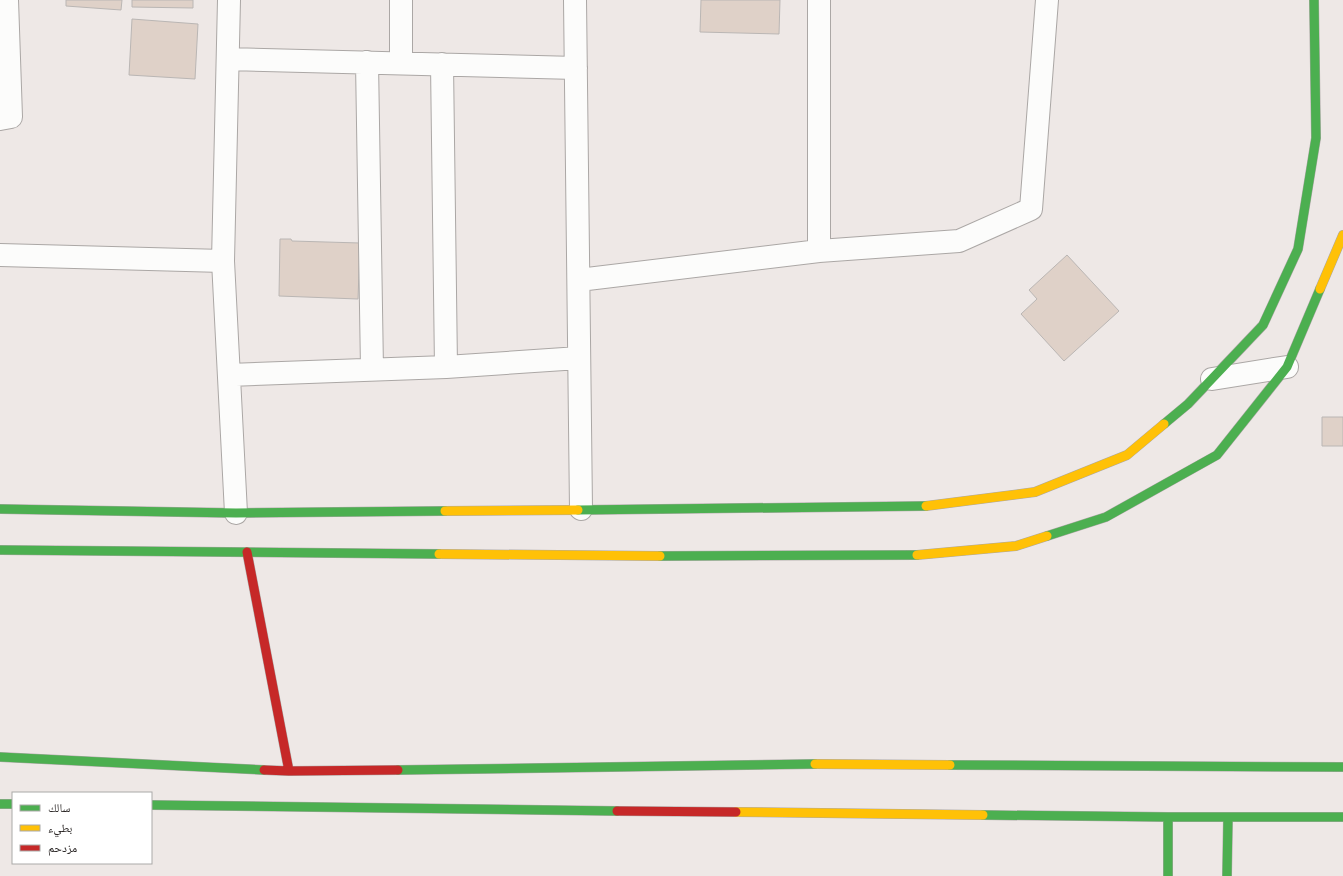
<svg xmlns="http://www.w3.org/2000/svg" width="1343" height="876" font-family="Commissioner,'Noto Naskh Arabic',sans-serif">
  <style>
    .building { fill: #dfd1c8; stroke: #bab6b4 }
    .lines { fill: none; stroke-linecap: round; stroke-linejoin: round }
    .street-casing { stroke: #aba7a5; stroke-width: 24 }
    .fast-casing { stroke: #aba7a5; stroke-width: 10 }
    .slow-casing { stroke: #aba7a5; stroke-width: 10 }
    .jam-casing { stroke: #aba7a5; stroke-width: 10 }
    .street { stroke: #fcfcfb; stroke-width: 22 }
    .fast { stroke: #4caf50; stroke-width: 9 }
    .slow { stroke: #ffc107; stroke-width: 9 }
    .jam { stroke: #c62828; stroke-width: 9 }
  </style>
  <rect width="100%" height="100%" fill="#eee8e6"/>
  <path class="building" d="M66 0H122L121 10 66 6Z
    M132 0H193V8L132 7Z
    M701 0H780L779 34 700 32Z
    M132 19 198 24 195 79 129 75Z
    M280 239H291L292 241 360 243 358 299 279 296Z
    M1067 255 1119 311 1064 361 1021 314 1037 299 1029 290Z
    M1322 417H1343V446H1322Z"/>
  <g class="lines">
    <defs>
      <path id="street" d="M229 0 223 261 236 513
        M575 0 581 509
        M228 59 576 68
        M367 62 372 369
        M401 63V0
        M442 64 446 367
        M0 119 11 117 7 0
        M819 251V0
        M0 255 223 261
        M579 280 819 251 959 241 1031 209 1047 0
        M229 375 446 367 579 358
        M1212 379 1287 367"/>
      <path id="fast" d="M1164 424 1188 404 1263 325 1298 249 1316 138 1314 0
        M0 509 236 513 445 511
        M578 510 926 506
        M1047 536 1106 517 1217 455 1287 367 1320 289
        M0 550 439 554
        M660 556 917 555
        M0 757 264 770
        M950 765 1343 767
        M398 770 815 764
        M0 804H13
        M151 805 617 811
        M983 815 1168 817H1343
        M1168 817V876
        M1227 876 1228 817"/>
      <path id="slow" d="M1320 289 1343 235
        M926 506 1035 492 1127 455 1164 424
        M445 511 578 510
        M439 554 660 556
        M917 555 1016 546 1047 536
        M815 764 950 765
        M736 812 983 815"/>
      <path id="jam" d="M247 552 289 771
        M264 770 289 771 398 770
        M617 811 736 812"/>
    </defs>
    <use href="#street" class="street-casing"/>
    <use href="#fast" class="fast-casing"/>
    <use href="#slow" class="slow-casing"/>
    <use href="#jam" class="jam-casing"/>
    <use href="#street" class="street"/>
    <use href="#fast" class="fast"/>
    <use href="#slow" class="slow"/>
    <use href="#jam" class="jam"/>
  </g>
  <rect x="12" y="792" width="140" height="72" fill="#ffffff" stroke="#aaa9a8"/>
  <rect x="20" y="805" width="20" height="6" fill="#4caf50" stroke="#aaa9a8"/>
  <text x="48" y="812" font-size="12" fill="#2b2726">سالك</text>
  <rect x="20" y="825" width="20" height="6" fill="#ffc107" stroke="#aaa9a8"/>
  <text x="48" y="832" font-size="12" fill="#2b2726">بطيء</text>
  <rect x="20" y="845" width="20" height="6" fill="#c62828" stroke="#aaa9a8"/>
  <text x="48" y="852" font-size="12" fill="#2b2726">مزدحم</text>
</svg>
